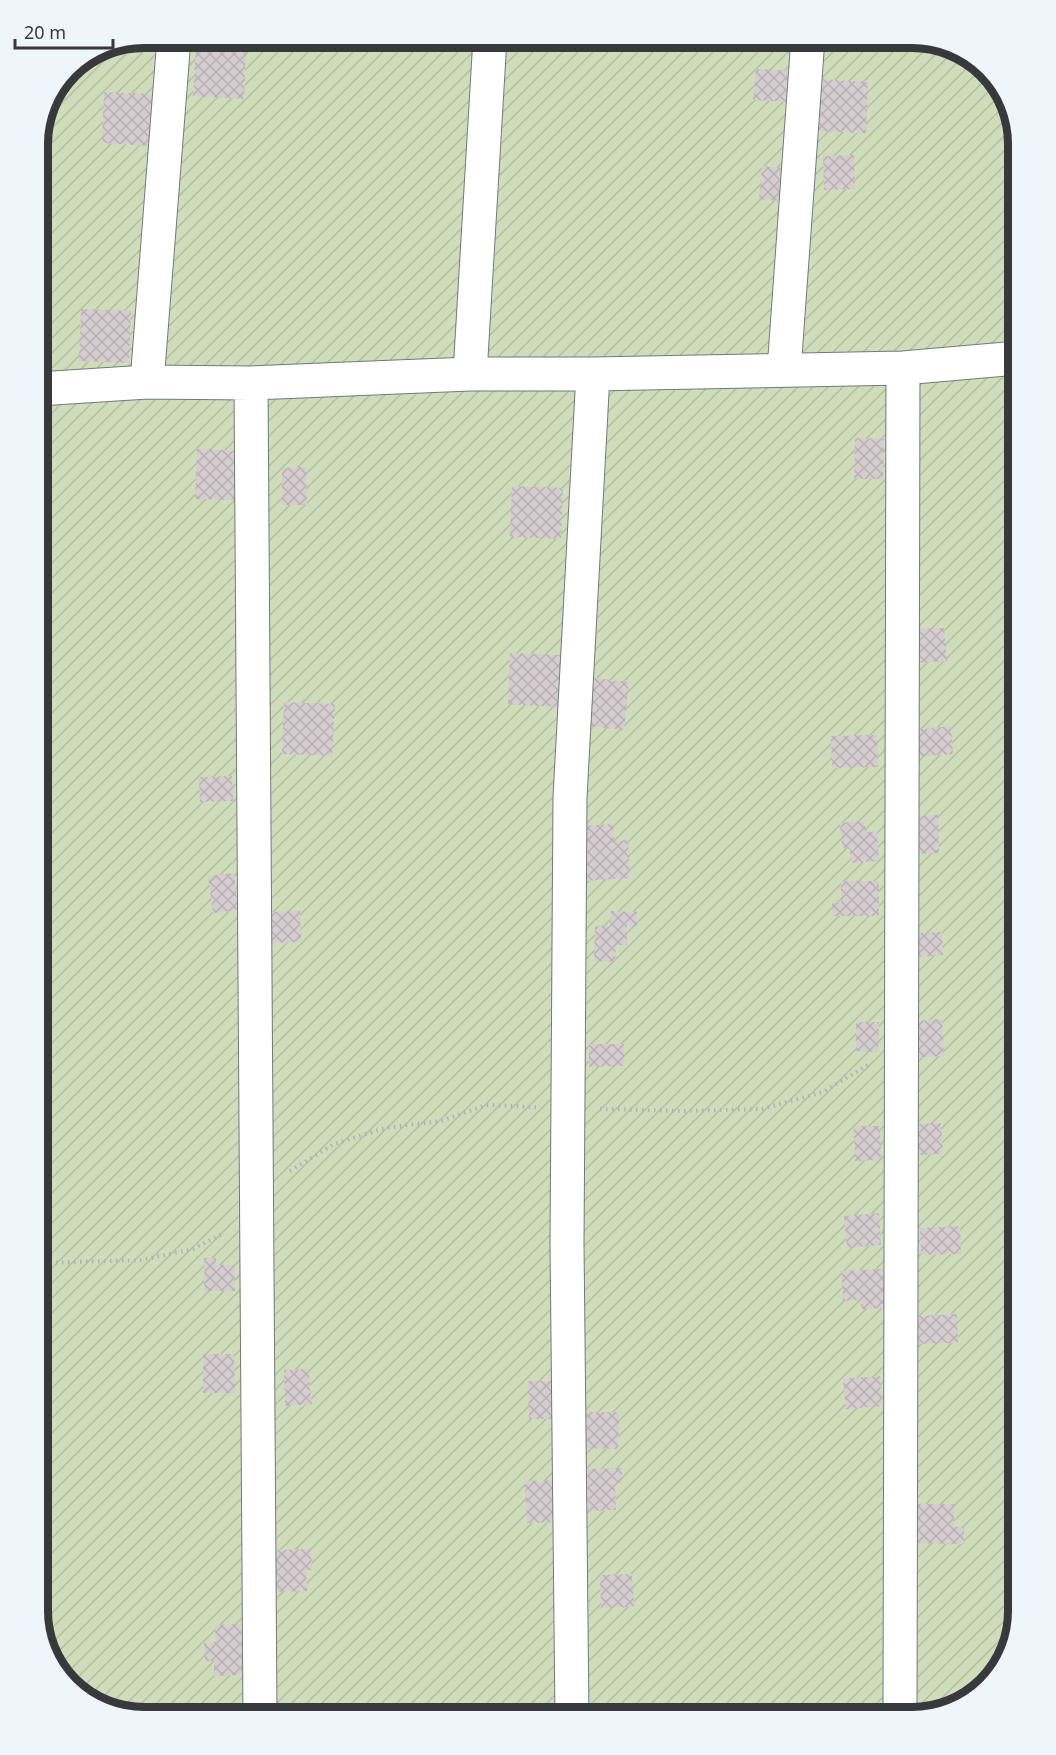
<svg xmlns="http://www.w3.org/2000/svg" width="1056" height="1755" font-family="'Noto Sans',sans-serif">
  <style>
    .garden { fill: url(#garden-furrows) }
    .building { fill: url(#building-cross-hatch) }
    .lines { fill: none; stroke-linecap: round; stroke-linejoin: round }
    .street-casing { stroke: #73797f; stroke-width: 35 }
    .path { stroke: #acb2b7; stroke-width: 4; stroke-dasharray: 1.5 4.5; stroke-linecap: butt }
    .street { stroke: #fff; stroke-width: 33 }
    .rim { fill: none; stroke: #37393c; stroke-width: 8 }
  </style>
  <defs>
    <pattern id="garden-furrows" width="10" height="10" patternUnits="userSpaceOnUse" patternTransform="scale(1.5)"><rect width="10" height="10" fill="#d0ddbb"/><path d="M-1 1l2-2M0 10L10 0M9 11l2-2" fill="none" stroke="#b3bea2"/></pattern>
    <pattern id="building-cross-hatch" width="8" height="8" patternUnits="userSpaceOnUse" patternTransform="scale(1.5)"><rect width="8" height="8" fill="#d6cdd1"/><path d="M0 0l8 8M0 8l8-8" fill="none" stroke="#b8b1b4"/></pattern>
  </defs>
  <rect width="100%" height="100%" fill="#eef5fb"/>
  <path class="garden" d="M144 38H919L971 56 1008 97 1018 144V1611L1001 1670 959 1707 912 1717H137L85 1699 48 1658 38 1611V137L69 68 104 45Z"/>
  <path class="building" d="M196 45 246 47 244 99 193 96Z
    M756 69 795 71 793 102 753 100Z
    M818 79 868 82 866 133 816 131Z
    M104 92 155 94 152 146 102 143Z
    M854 155 855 189 824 190 823 156Z
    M762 166 786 169 783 201 759 199Z
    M81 309 131 311 129 363 79 361Z
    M855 438 884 439 883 479H854Z
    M197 449 239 451 237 500 195 499Z
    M306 467 307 505H282V468Z
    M512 486 563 488 561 539 510 537Z
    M944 628 947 661 918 663 915 629Z
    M510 653 561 655 559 707 508 704Z
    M593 678 629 682 624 730 588 726Z
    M284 702 335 704 332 756 282 754Z
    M951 726 953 754 914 757 911 730Z
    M877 735 878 767 832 768 831 736Z
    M232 776 233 801 200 802 199 777Z
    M938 815 939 853 915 854 914 816Z
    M863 821 867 832H877L879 861 851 863 850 849 842 847 840 823Z
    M613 824 614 841 628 840 630 878 585 881 581 826Z
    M234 873 238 910 213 913 208 876Z
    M841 881H879V916H832V903H841Z
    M300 911 301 942 270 943 269 912Z
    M611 911 637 912V927L627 926V945H616L615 962 594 961 595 926H610Z
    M942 932 943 955 916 957 915 933Z
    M942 1019 944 1056 917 1057 915 1021Z
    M856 1022H879L878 1052 856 1051Z
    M589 1044H624V1066L589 1067Z
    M941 1123 943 1154 918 1155 917 1124Z
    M854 1126H880L881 1160 855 1161Z
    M879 1213 881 1245 847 1248 844 1216Z
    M960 1226 961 1254 921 1255 920 1228Z
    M204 1258H216V1265H234L235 1291H204Z
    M884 1269 887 1308 861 1309V1300L843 1301 841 1271Z
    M957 1314 958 1343 918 1344 917 1316Z
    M203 1354H234L235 1393H203Z
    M308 1369 312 1404 285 1406 284 1370Z
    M880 1376 882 1406 846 1409 843 1379Z
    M528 1381H557L558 1419H529Z
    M586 1412H619L618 1449 585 1448Z
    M622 1468V1483H615L616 1510 588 1511 587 1469Z
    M558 1480 560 1522 527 1523 525 1481Z
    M913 1504H954V1527L964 1526V1544L913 1543Z
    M311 1549 312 1570H306L307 1591 276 1592 274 1550Z
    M632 1574 634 1607 601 1608 600 1575Z
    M241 1624 243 1675 214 1676V1661H205L204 1643 216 1642 215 1625Z"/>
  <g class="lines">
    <defs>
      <path id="street" d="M784 370 808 38
        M470 374 490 38
        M147 382 174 38
        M251 383 260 1717
        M38 389 147 382 251 383 470 374H593L903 368 1018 358
        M572 1717 567 1243 570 797 593 374
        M900 1717 903 368"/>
    </defs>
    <use href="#street" class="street-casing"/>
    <path class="path" d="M600 1109 683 1111 762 1109 823 1092 868 1065
      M290 1171 334 1144 385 1128 441 1121 486 1105 536 1107
      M38 1263 141 1260 193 1249 224 1233"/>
    <use href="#street" class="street"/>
  </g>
  <path d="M0 0H1056V1755H0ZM144 48H912A96 96 0 0 1 1008 144V1611A96 96 0 0 1 912 1707H144A96 96 0 0 1 48 1611V144A96 96 0 0 1 144 48Z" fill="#eef5fb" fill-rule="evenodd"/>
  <path class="rim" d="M144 48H912A96 96 0 0 1 1008 144V1611A96 96 0 0 1 912 1707H144A96 96 0 0 1 48 1611V144A96 96 0 0 1 144 48Z"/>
  <path d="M15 39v9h98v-9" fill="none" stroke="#37393c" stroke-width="3"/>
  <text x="24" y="39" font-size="18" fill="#37393c" stroke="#eef5fb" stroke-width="4.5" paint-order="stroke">20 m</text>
</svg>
